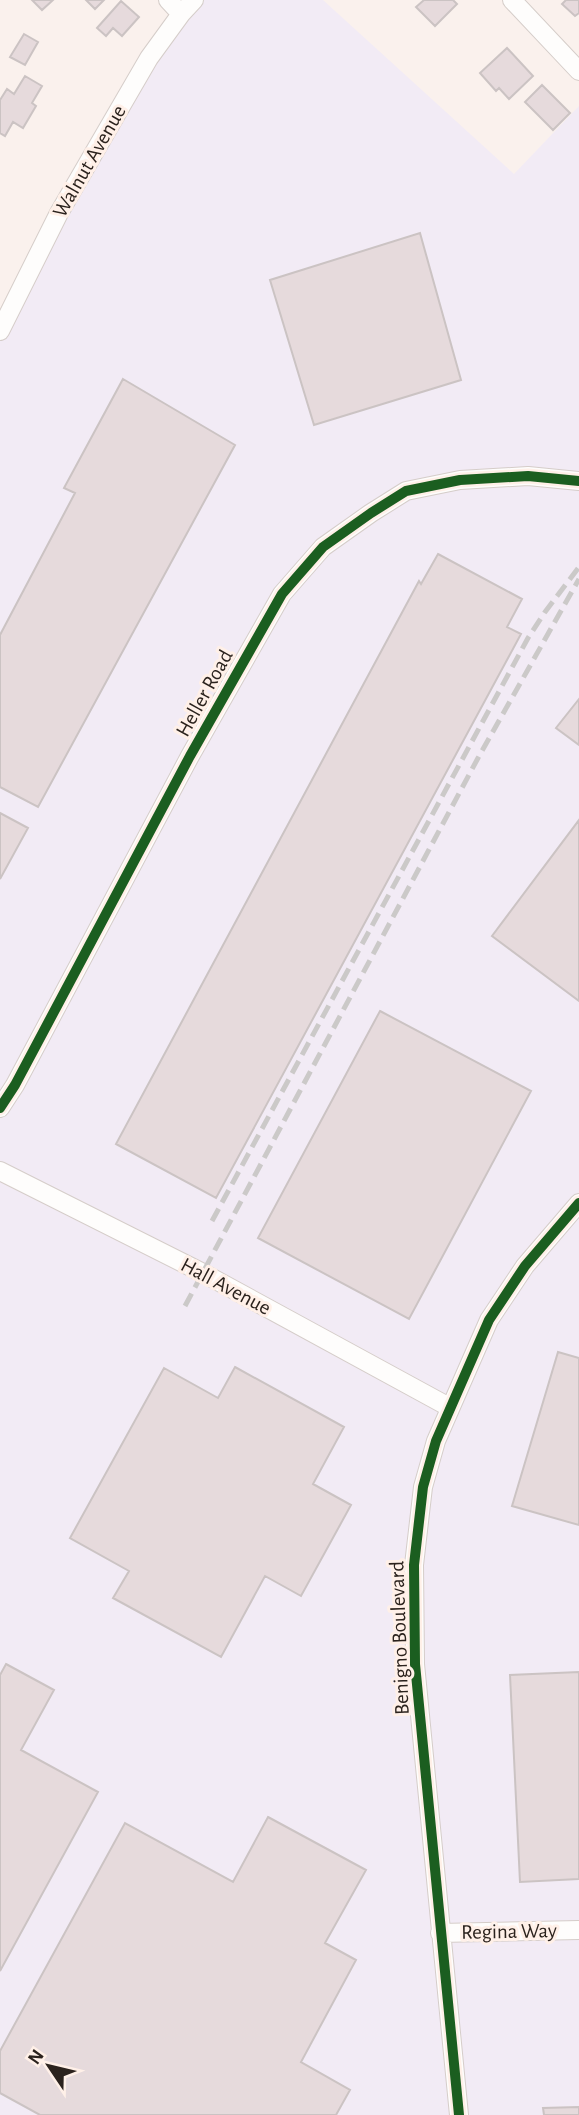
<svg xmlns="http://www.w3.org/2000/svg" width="579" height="2115" font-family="'Alegreya Sans',sans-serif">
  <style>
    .industrial { fill: #f2ebf5 }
    .building { fill: #e6dadc; stroke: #cbc3c3; stroke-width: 2 }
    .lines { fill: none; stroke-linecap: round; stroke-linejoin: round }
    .minor-casing { stroke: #d5cdc9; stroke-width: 20 }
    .minor { stroke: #fefdfc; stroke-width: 18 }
    .rail { stroke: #cbc9c8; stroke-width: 5; stroke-dasharray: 14 7; stroke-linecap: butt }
    .cycleway-casing { stroke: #fff0e8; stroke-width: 15 }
    .cycleway { stroke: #1b5e20; stroke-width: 10 }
    .labels { text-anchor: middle; stroke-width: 6; stroke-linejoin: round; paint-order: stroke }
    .street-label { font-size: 21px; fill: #2b221d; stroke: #fff0e8 }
  </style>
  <rect width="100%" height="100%" fill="#faf1ed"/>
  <path class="industrial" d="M197 0H323L514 174 579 106V2115H0V330L164 29Z"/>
  <path class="building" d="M32 0H53L42 10Z
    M86 0H104L95 9Z
    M424 0H453L457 4 435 26 416 7Z
    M566 0H579V13L575 16 562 4Z
    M121 1 139 17 122 36 113 28 106 36 97 28Z
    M24 34 38 42 25 65 10 57Z
    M507 48 533 76 509 99 499 88 496 91 480 73Z
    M25 76 42 86 32 103 36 106 23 128 13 122 5 136 0 133V100L7 89 14 94Z
    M542 85 570 113 553 130 525 102Z
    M420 233 461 380 314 425 270 280Z
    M123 379 235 445 38 807 0 787V635L75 493 64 488Z
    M438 554 522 599 507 627 521 634 216 1198 116 1144 419 581 421 584Z
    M579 699V745L556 728Z
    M0 813 28 828 0 879Z
    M579 820V1001L492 936Z
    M380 1011 531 1091 409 1319 258 1238Z
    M558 1352 579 1358V1525L512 1506Z
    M235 1367 344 1427 313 1484 351 1505 301 1596 265 1576 221 1657 113 1598 129 1571 70 1538 164 1368 218 1398Z
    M6 1664 54 1690 21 1750 98 1792 0 1971V1675Z
    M579 1672V1879L520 1882 510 1675Z
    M268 1817 366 1870 325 1943 356 1960 301 2062 350 2090 336 2115H40L0 2093V2051L125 1823 233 1882Z
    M579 2107V2115H544L543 2108Z"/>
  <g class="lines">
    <defs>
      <path id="minor" d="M168 0 181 14
        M512 0 579 71
        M0 331 59 213 149 58 181 14 194 0
        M0 1108 15 1085 190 756 282 594 323 547 371 513 406 491 460 480 528 476 579 481
        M0 1171 203 1273 449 1407
        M440 1933 579 1930
        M459 2115 415 1664 414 1565 423 1487 436 1441 489 1320 525 1266 579 1203"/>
    </defs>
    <use href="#minor" class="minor-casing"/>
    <use href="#minor" class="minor"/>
    <path class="rail" d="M212 1221 528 638 545 612 579 567
      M185 1306 478 758 579 579"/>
    <defs>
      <path id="cycleway" d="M0 1108 15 1085 190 756 282 594 323 547 371 513 406 491 460 480 528 476 579 481
        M459 2115 415 1664 414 1565 423 1487 436 1441 489 1320 525 1266 579 1203"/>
    </defs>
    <use href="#cycleway" class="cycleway-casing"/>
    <use href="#cycleway" class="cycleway"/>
  </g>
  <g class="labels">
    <g class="street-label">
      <text transform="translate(89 161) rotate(-60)" y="7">Walnut Avenue</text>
      <text transform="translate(204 693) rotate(-61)" y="7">Heller Road</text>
      <text transform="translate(226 1286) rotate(28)" y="7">Hall Avenue</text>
      <text transform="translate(399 1638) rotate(-92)" y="7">Benigno Boulevard</text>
      <text transform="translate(509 1931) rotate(-1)" y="7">Regina Way</text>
    </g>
  </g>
  <g transform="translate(49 2066) rotate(305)" stroke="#fff0e8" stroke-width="5" paint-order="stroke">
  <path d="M0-5L12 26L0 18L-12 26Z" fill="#2b221d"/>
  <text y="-10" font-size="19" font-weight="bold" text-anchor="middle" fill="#2b221d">N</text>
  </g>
</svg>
